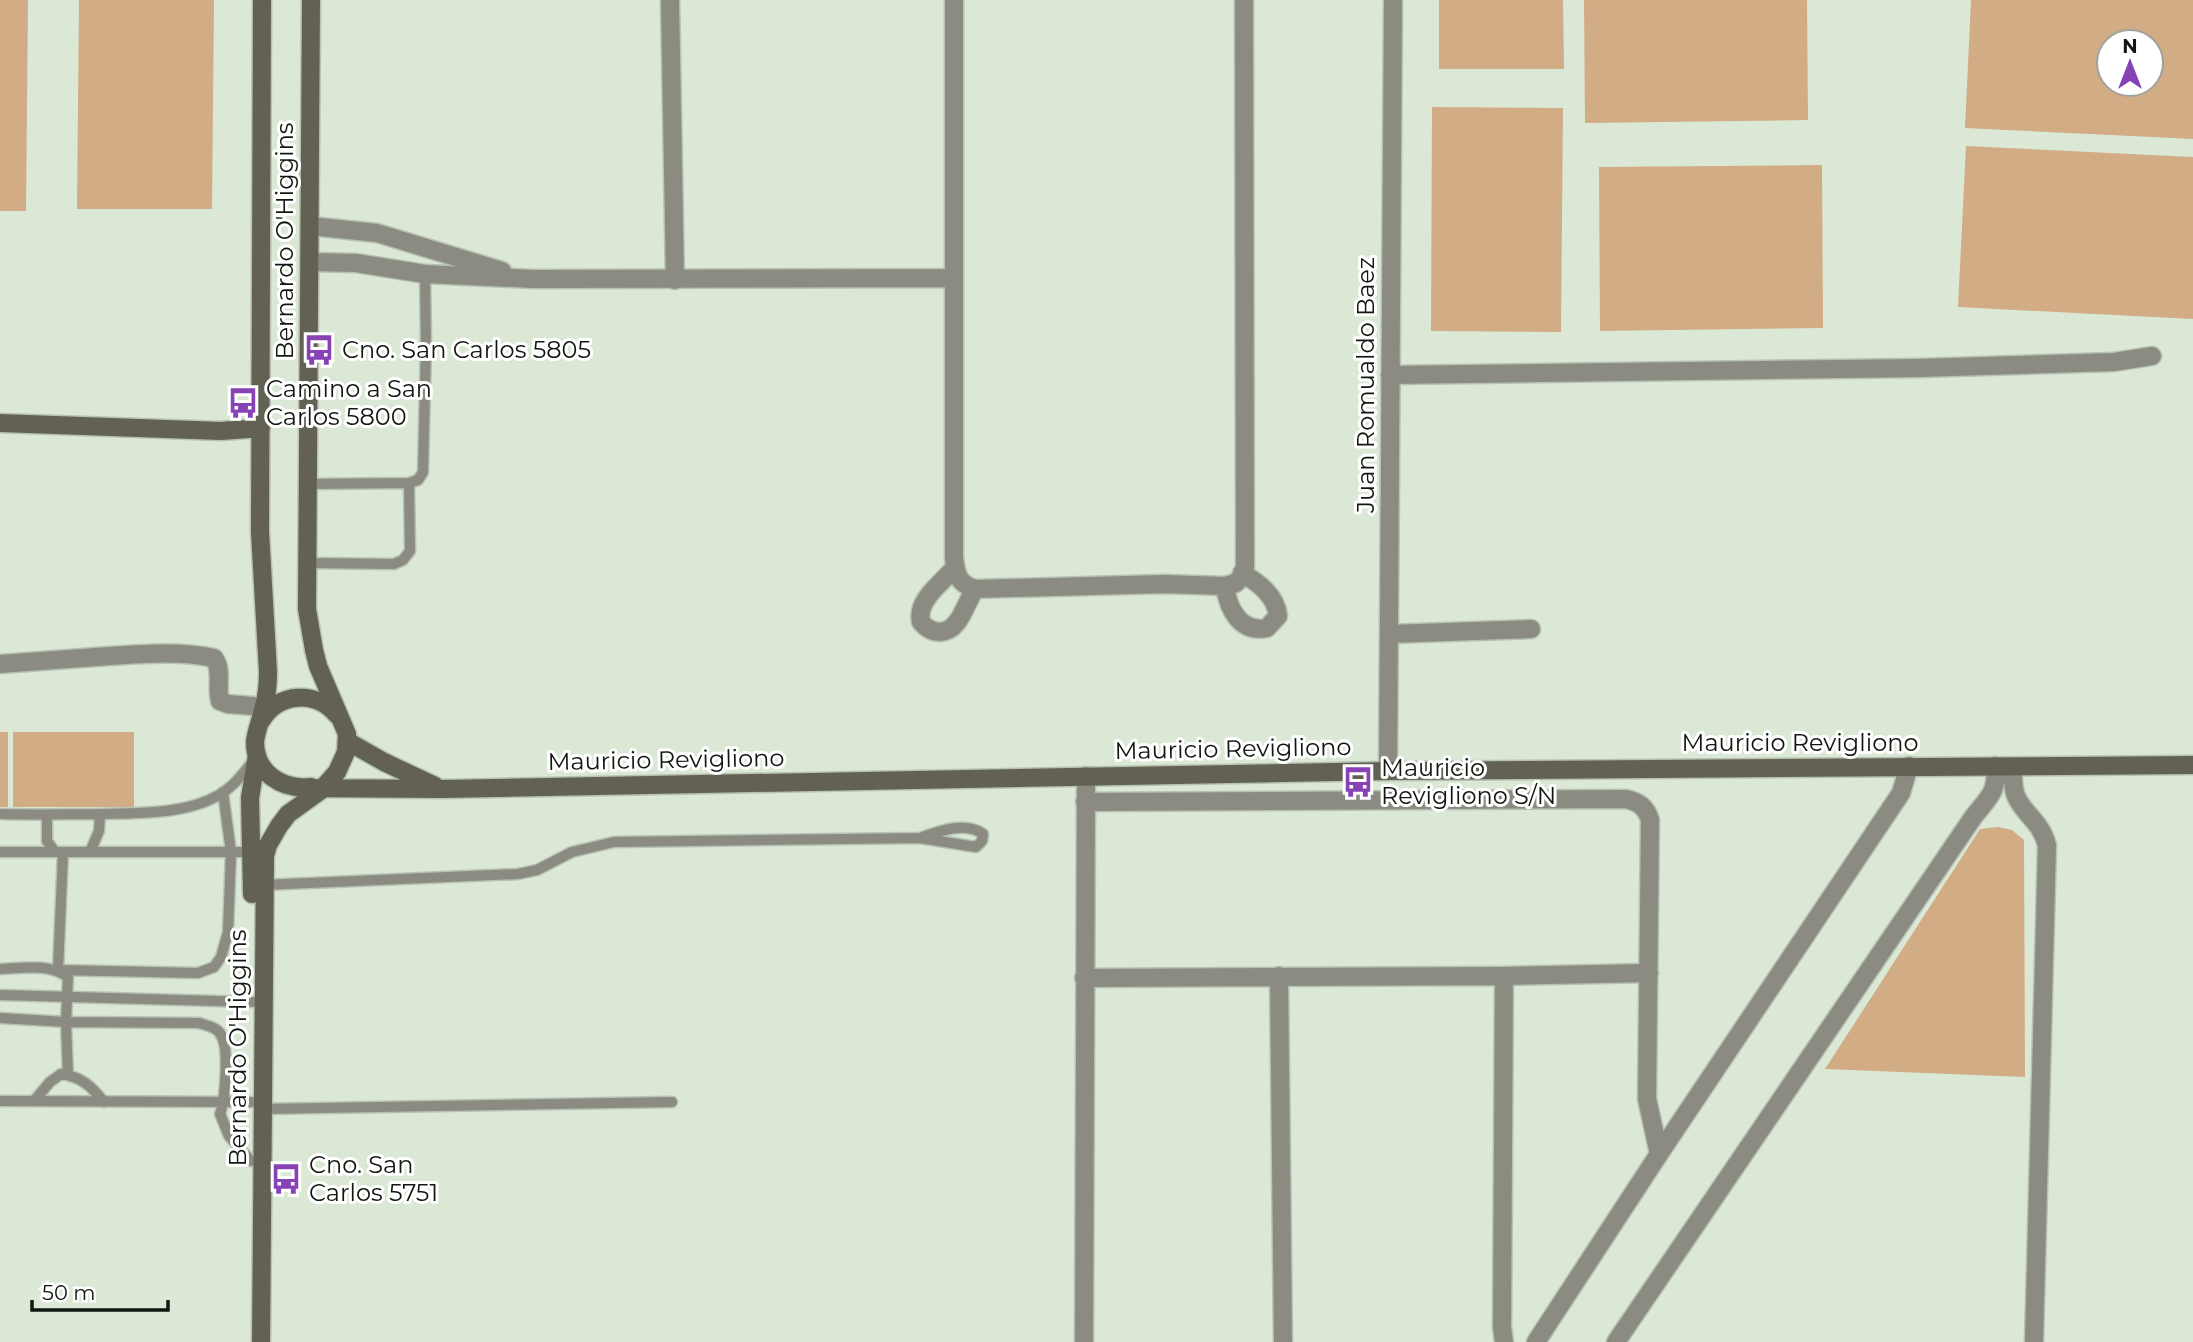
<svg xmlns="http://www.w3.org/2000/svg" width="2193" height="1342" font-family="Montserrat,sans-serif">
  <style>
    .green { fill: #d1ac85; fill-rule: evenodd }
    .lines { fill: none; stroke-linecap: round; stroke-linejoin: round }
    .service-casing { stroke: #b7c2b2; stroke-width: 13 }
    .minor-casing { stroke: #b7c2b2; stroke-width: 21 }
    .secondary-casing { stroke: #b7c2b2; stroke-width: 21 }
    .service { stroke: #8b8b82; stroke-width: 10 }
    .minor { stroke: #8b8b82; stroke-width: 18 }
    .secondary { stroke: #626154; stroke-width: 18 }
    .labels { text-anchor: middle; stroke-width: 6; stroke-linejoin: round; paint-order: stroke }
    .street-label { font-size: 24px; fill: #121610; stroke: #fff }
    .poi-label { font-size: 24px; fill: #121610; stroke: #fff; text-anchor: start }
  </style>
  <rect width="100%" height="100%" fill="#dbe8d5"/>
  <path class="green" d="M0 0H28L26 211H0Z
    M79 0H214L212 209H77Z
    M1439 0H1563L1564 69H1439Z
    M1584 0H1807L1808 120 1585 123Z
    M1971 0H2193V139L1965 128ZM2109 42H2151V84H2109Z
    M1432 107 1563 108 1561 332 1431 331Z
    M1966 146 2193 157V319L1958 307Z
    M1822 165 1823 328 1600 331 1599 167Z
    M0 732H8V807H0Z
    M13 732H134V807H13Z
    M1998 827 2012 830 2024 840 2025 1077 1825 1069 1980 829Z"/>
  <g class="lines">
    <defs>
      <path id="service" d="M308 484 409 483 418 480 423 472 426 346 425 274
        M307 563 394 564 403 560 410 551 409 483
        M0 814C33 815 65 814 97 814 135 813 185 815 219 795 233 787 243 774 253 761
        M47 815V841L55 852
        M0 852H251
        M63 852 58 970 198 973 214 967 221 957 228 932 231 852 223 792
        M90 852 99 831 100 814
        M263 885 518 874 537 870 572 852 614 842 920 838 976 847 982 841 983 834C966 821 939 831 920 838
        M0 969C23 968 49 963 68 977L66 1022 0 1018
        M0 995 253 1002
        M68 1075 66 1022 199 1023C208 1026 218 1027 222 1037 229 1051 225 1100 220 1114L229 1136 251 1161
        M0 1101 252 1102
        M34 1101 50 1082 61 1074C82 1077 91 1086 104 1102
        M262 1109 672 1102"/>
      <path id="minor" d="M670 0 675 280
        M954 0V558C956 574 958 584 975 589L1164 584 1225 586 1236 583 1241 577 1245 567 1244 0
        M310 226 377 233 502 271
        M310 262 356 263 425 274 533 279 953 278
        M1390 375 1919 368 2114 362 2152 356
        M955 567C943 583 916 599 921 622 926 628 932 632 940 632 960 631 965 604 975 589
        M1225 586C1228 609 1240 633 1267 628L1278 616C1276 596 1259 583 1242 573
        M1389 634 1531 629
        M0 664C37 661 73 659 110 656 144 654 180 651 214 658 223 670 216 687 220 701L228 704 264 707
        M2013 767C2013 776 2012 786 2016 796 2024 815 2040 820 2047 845L2034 1342
        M1388 771 1393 0
        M1085 802 1626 799C1639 802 1646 807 1650 820L1647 1099 1659 1154
        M1279 976 1283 1342
        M1504 976 1502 1327 1504 1342
        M1084 978 1504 976 1649 973
        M1084 1342 1086 776
        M1536 1342 1659 1154 1901 793 1909 766
        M1616 1342 1974 816C1989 797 1998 792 1995 766"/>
      <path id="secondary" d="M262 0 260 532 268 672C268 685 267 697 263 710 261 720 256 731 255 742 255 773 282 790 311 787
        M0 423 221 431 261 428
        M261 721C278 692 316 690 337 715
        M347 741 384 762 435 786
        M302 788 442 789 1388 771 2193 765
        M252 894 250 798 257 755
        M261 1342 265 856 268 845 279 826 288 814 320 791 337 772 346 752 347 734 318 666 314 650 307 609 311 0"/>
    </defs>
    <use href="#service" class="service-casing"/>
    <use href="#minor" class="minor-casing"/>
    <use href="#secondary" class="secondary-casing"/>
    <use href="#service" class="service"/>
    <use href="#minor" class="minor"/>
    <use href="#secondary" class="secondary"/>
  </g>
  <defs>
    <symbol id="bus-bare" viewBox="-9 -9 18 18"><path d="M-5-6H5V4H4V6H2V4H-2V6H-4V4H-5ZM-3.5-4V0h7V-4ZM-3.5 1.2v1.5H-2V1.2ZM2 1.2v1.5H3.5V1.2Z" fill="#8742b6" stroke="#fff" stroke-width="2.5" paint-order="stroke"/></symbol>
  </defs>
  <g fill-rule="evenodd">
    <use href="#bus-bare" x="297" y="328" width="44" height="44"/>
    <use href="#bus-bare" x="221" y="381" width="44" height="44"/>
    <use href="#bus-bare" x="1336" y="760" width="44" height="44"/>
    <use href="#bus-bare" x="264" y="1157" width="44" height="44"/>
  </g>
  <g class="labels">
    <g class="street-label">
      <text transform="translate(285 241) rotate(-90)" y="8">Bernardo O'Higgins</text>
      <text transform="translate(1366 385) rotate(-90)" y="8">Juan Romualdo Baez</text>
      <text x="1800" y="751">Mauricio Revigliono</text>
      <text transform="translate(1233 749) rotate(-1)" y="8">Mauricio Revigliono</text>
      <text transform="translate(666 760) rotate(-1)" y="8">Mauricio Revigliono</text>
      <text transform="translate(238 1048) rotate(-90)" y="8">Bernardo O'Higgins</text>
    </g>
    <g class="poi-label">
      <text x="342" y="358">Cno. San Carlos 5805</text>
      <text x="266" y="397">Camino a San<tspan x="266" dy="28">Carlos 5800</tspan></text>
      <text x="1381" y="776">Mauricio<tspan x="1381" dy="28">Revigliono S/N</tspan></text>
      <text x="309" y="1173">Cno. San<tspan x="309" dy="28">Carlos 5751</tspan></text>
    </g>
  </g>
  <g transform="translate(2130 63)"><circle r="33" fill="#ffffff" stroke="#a0a29f" stroke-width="2"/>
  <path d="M0-5L12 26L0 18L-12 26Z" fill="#8742b6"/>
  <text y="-10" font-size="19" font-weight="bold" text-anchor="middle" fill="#121610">N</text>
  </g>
  <path d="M32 1300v10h136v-10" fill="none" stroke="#121610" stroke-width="3.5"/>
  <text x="42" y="1300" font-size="21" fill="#121610" stroke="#ffffff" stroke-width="5" paint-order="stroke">50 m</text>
</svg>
